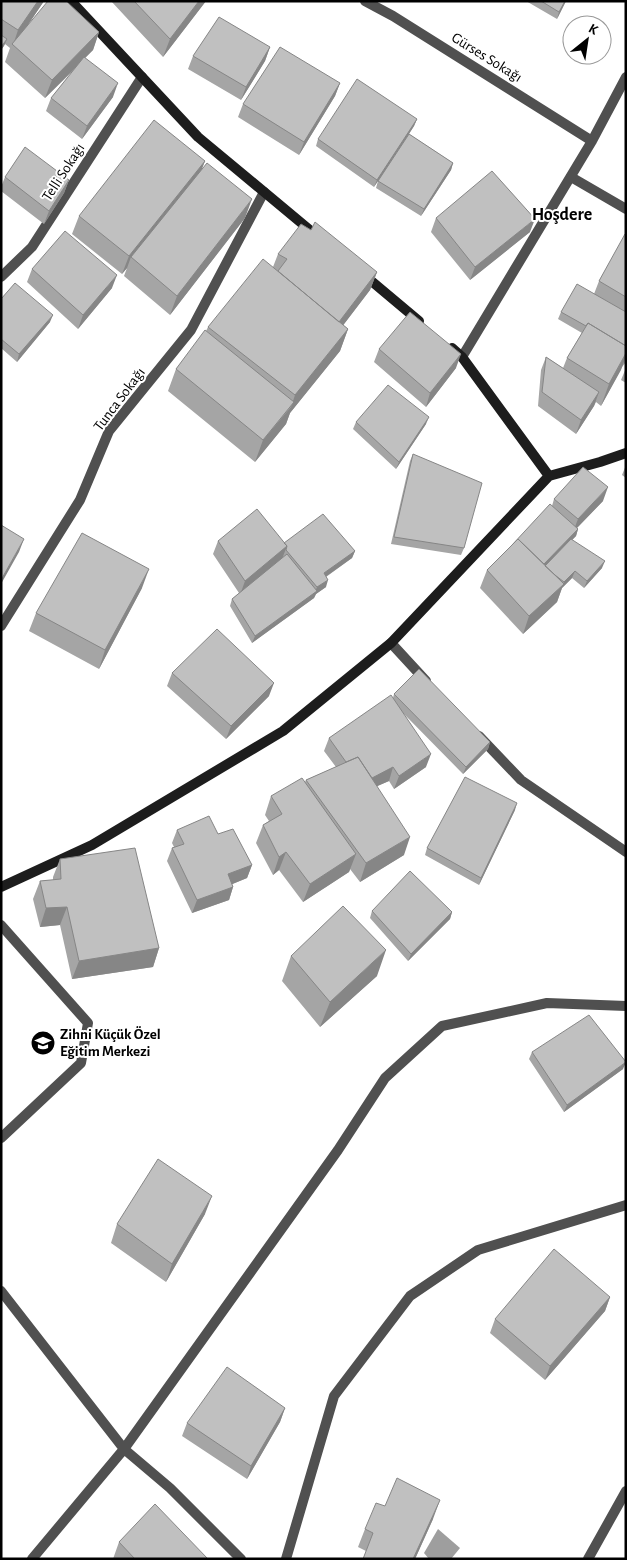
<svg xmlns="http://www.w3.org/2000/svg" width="627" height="1560" font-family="'Alegreya Sans',sans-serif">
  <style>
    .water { fill: #9e9e9e }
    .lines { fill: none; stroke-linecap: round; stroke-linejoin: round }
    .lane { stroke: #505050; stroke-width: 10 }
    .street { stroke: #505050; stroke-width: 10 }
    .secondary { stroke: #1d1d1d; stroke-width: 10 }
    .wall { fill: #a5a5a5 }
    .shaded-wall { fill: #868686 }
    .building { fill: #c0c0c0; stroke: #868686 }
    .labels { text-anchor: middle; stroke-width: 4; stroke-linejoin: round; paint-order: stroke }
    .street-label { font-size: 15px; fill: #000; stroke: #fff }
    .poi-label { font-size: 15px; font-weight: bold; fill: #000; stroke: #fff; text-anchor: start }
    .quarter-label { font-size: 18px; font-weight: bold; fill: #000; stroke: #fff }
  </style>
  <rect width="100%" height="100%" fill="#fff"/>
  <path class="water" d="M438 1529 460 1548 451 1559H429L424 1553Z"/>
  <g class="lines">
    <path class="lane" d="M571 177 626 209"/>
    <path class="street" d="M365 1 393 16 592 141
      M1 277 32 247 142 77
      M462 357 592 141 626 77
      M1 626 80 500 109 431 191 330 264 192
      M391 643 426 681
      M479 736 521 780 626 852
      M1 925 88 1023 81 1063 1 1138
      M1 1291 124 1449 338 1150 385 1078 442 1026 547 1003 626 1006
      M32 1559 124 1449 170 1488 241 1559
      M286 1559 334 1396 410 1296 478 1250 626 1205
      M588 1559 626 1491"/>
    <path class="secondary" d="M71 1 198 137 317 236
      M363 274 419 321
      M452 348 462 357 549 476
      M1 887 92 845 283 731 391 643 549 476 600 462 626 453"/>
  </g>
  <path class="wall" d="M1 1H44L27 26 99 32 93 50 85 58 113 97 82 139 46 111 51 98 75 69 45 98 5 62 10 48 5 44 1 50Z
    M111 1H206L163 57Z
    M526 1H566L557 19Z
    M270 47 265 61 241 100 188 69 193 56Z
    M340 83 335 96 299 155 238 117 243 104Z
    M417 119 414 126 409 134 453 163 451 170 421 216 376 188 378 181 374 187 316 146 318 139Z
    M205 161 202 168 245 218 170 315 124 276 127 268 122 274 72 234 79 216Z
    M5 177 69 180 64 193 44 224 1 191V187Z
    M436 218 530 232 470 280 431 232Z
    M626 234V362L622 367 601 406 596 402 594 406 576 434 538 406 541 370 546 357 563 368 567 358 582 333 558 319 561 312 594 294 599 281Z
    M278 254 377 272 370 290 343 325 348 329 340 351 290 413 286 424 255 462 168 391 176 369 206 331 208 327 273 267Z
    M32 269 112 288 78 329 27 282Z
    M1 299 50 322 17 362 1 348Z
    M379 349 456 368 426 407 374 362Z
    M626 368V383L621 380Z
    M356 422 426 424 396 469 353 429Z
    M413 454 464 548 461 555 391 544 410 461Z
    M626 465V478L622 475Z
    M554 499 603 501 577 528 578 529 576 536 572 540 602 568 584 588 572 578 562 588 557 602 523 634 480 588 487 570 552 506Z
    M218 541 284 543 355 551 352 558 326 577V587L316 594 314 598 252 643 230 606 232 599 239 593 213 554Z
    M142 588 99 669 29 631 36 613Z
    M172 673 269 696 226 739 167 686Z
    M394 694 490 742 488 749 463 774 403 713 426 767 394 789 389 781 377 786 404 855 360 882 350 869 349 872 303 902 279 870 273 875 256 843 263 825 269 821 265 815 271 796 305 782 306 780 336 767 324 751 329 738 393 698Z
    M515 810 479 885 425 855 427 848Z
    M177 830 218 834 252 865 247 878 232 884 233 887 229 900 192 913 167 861 172 848 174 847 172 843Z
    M60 859 159 948 153 967 72 979 60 925 40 927 33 899 40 881 53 880V877Z
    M372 911 452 912 450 919 408 961 370 918Z
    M291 956 377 976 320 1027 282 981Z
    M532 1052 623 1069 564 1112 529 1059Z
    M205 1214 166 1282 111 1243 117 1224Z
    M610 1297 605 1311 545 1380 490 1333 495 1319Z
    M285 1408 280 1422 247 1479 182 1436 187 1423Z
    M385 1506 433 1519 415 1559H363L366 1551 358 1547 365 1529Z
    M119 1542 208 1559H113Z"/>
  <path class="shaded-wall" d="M38 1H44L14 46 13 45 18 30Z
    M199 1H206L163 57 170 39Z
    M565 1H566L557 19 559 12Z
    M99 32 93 50 45 98 52 80Z
    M7 39 4 46 1 50V47Z
    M270 47 265 61 241 100 246 87Z
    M118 83 113 97 82 139 87 126Z
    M340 83 335 96 299 155 304 142Z
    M417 119 414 126 374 187 377 180Z
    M205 161 198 179 131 257 127 268 122 274 129 256Z
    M453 163 451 170 421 216 424 209Z
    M69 180 64 193 44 224 49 211Z
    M252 199 245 218 170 315 177 296Z
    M535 219 530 232 470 280 475 267Z
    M377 272 370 290 332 340 339 322Z
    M117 275 112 288 78 329 83 315Z
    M53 315 50 322 17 362 19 354Z
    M348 329 340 351 290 413 286 424 255 462 263 440 291 407 295 395Z
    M626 353V356L621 370 601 406 609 384Z
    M461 354 456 368 426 407 430 393Z
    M599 392 594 406 576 434 581 420Z
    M429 417 426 424 396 469 399 462Z
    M608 487 603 501 573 532 578 519Z
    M578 529 576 536 545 568 538 570Z
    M24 539 19 552 1 584V580Z
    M287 546 282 559 240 595 245 581Z
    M355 551 352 558 321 580 324 573Z
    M605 561 602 568 584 588 587 581Z
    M149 569 142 588 99 669 105 650Z
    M575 571 572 578 562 588 557 602 523 634 529 616 563 585 564 582Z
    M328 580 326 587 316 594 314 598 252 643 255 636 315 592 317 587Z
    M274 683 269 696 226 739 231 726Z
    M490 742 488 749 463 774 466 767Z
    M431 754 426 767 394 789 399 776Z
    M393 767 389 781 364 792 369 779Z
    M517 803 515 810 479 885 481 878Z
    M410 837 404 855 360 882 366 863Z
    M286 852 279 870 273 875 279 857Z
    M356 854 349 872 303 902 310 884Z
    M252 865 247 878 223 888 228 874Z
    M233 887 229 900 192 913 197 900Z
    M67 907 60 925 40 927 46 908Z
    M452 912 450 919 408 961 411 954Z
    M159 948 153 967 72 979 79 961Z
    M386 950 377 976 320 1027 330 1002Z
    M626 1062 623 1069 564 1112 567 1105Z
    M212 1196 205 1214 166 1282 172 1264Z
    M610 1297 605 1311 545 1380 550 1366Z
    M285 1408 280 1422 247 1479 251 1466Z
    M440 1500 433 1519 415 1559H413Z"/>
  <path class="building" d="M1 1H38L18 30 1 19Z
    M48 1H66L99 32 52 80 12 44Z
    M134 1H199L170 39Z
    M541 1H565L559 12Z
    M219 17 270 47 246 87 193 56Z
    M1 35 7 39 1 47Z
    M280 47 340 83 304 142 243 104Z
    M84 57 118 83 87 126 51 98Z
    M357 79 417 119 377 180 318 139Z
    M154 120 205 161 129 256 79 216Z
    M409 134 453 163 424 209 378 181Z
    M25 147 69 180 49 211 5 177Z
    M207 163 252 199 177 296 131 257Z
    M492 171 535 219 475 267 436 218Z
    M315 222 377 272 339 322 278 271 287 259 278 254 301 224 311 230Z
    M65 231 117 275 83 315 32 269Z
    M625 234H626V297L599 281Z
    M263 259 348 329 295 395 208 327Z
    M15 283 53 315 19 354 1 339V299Z
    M577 284 626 312V346L588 323 586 326 561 312Z
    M410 312 461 354 430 393 379 349Z
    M588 323 626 346V353L609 384 567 358Z
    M205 330 294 402 263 440 176 369Z
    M546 357 599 392 581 420 542 392Z
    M388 385 429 417 399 462 356 422Z
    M413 454 482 483 464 548 394 537Z
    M583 467 608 487 578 519 554 499Z
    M550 504 578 529 544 564 518 539 512 545Z
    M257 509 287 546 245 581 218 541Z
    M323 514 355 551 324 573 328 580 317 587 286 550 287 546 284 543Z
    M1 525 24 539 1 580Z
    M82 533 149 569 105 650 36 613Z
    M518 539 564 584 529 616 487 570Z
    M571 539 605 561 587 581 575 571 564 582 555 575 545 566Z
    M287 554 317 591 255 636 232 599Z
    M217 629 274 683 231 726 172 673Z
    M419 669 490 742 466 767 394 694Z
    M391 695 431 754 399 776 393 767 372 778 358 757 346 762 329 738Z
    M358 757 410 837 366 863 306 780Z
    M465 777 517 803 481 878 427 848Z
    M302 778 356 854 310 884 286 852 279 857 263 825 282 814 271 796Z
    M209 816 218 834 233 829 252 865 228 874 233 887 197 900 172 848 184 844 177 830Z
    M135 848 159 948 79 961 67 907 46 908 40 881 61 879 60 859Z
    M410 871 452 912 411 954 372 911Z
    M343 906 386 950 330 1002 291 956Z
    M589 1015 626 1062 567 1105 532 1052Z
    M158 1159 212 1196 172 1264 117 1224Z
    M554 1249 610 1297 550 1366 495 1319Z
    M227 1367 285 1408 251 1466 187 1423Z
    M397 1478 440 1500 413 1559H363L373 1533 365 1529 376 1503 385 1506Z
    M155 1504 208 1559H135L119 1542Z"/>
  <defs>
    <symbol id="school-disc" viewBox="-11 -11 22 22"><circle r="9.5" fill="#000" stroke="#fff"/><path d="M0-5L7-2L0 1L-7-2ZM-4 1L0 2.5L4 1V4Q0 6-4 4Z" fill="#fff"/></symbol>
  </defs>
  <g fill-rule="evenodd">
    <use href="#school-disc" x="29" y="1029" width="28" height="28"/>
  </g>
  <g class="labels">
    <g class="street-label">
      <text transform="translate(487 57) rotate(32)" y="5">Gürses Sokağı</text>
      <text transform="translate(63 172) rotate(-57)" y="5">Telli Sokağı</text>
      <text transform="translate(119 399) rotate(-53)" y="5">Tunca Sokağı</text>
    </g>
    <g class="poi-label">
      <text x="60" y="1039">Zihni Küçük Özel<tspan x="60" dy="17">Eğitim Merkezi</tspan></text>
    </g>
    <g class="quarter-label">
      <text x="562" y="220">Hoşdere</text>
    </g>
  </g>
  <rect width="627" height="1560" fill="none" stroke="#000000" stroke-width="5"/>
  <g transform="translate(587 40) rotate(30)"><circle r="24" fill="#ffffff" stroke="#999999"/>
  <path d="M0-4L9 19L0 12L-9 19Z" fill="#000000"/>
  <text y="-8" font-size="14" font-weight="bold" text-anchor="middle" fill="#000000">K</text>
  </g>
</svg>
